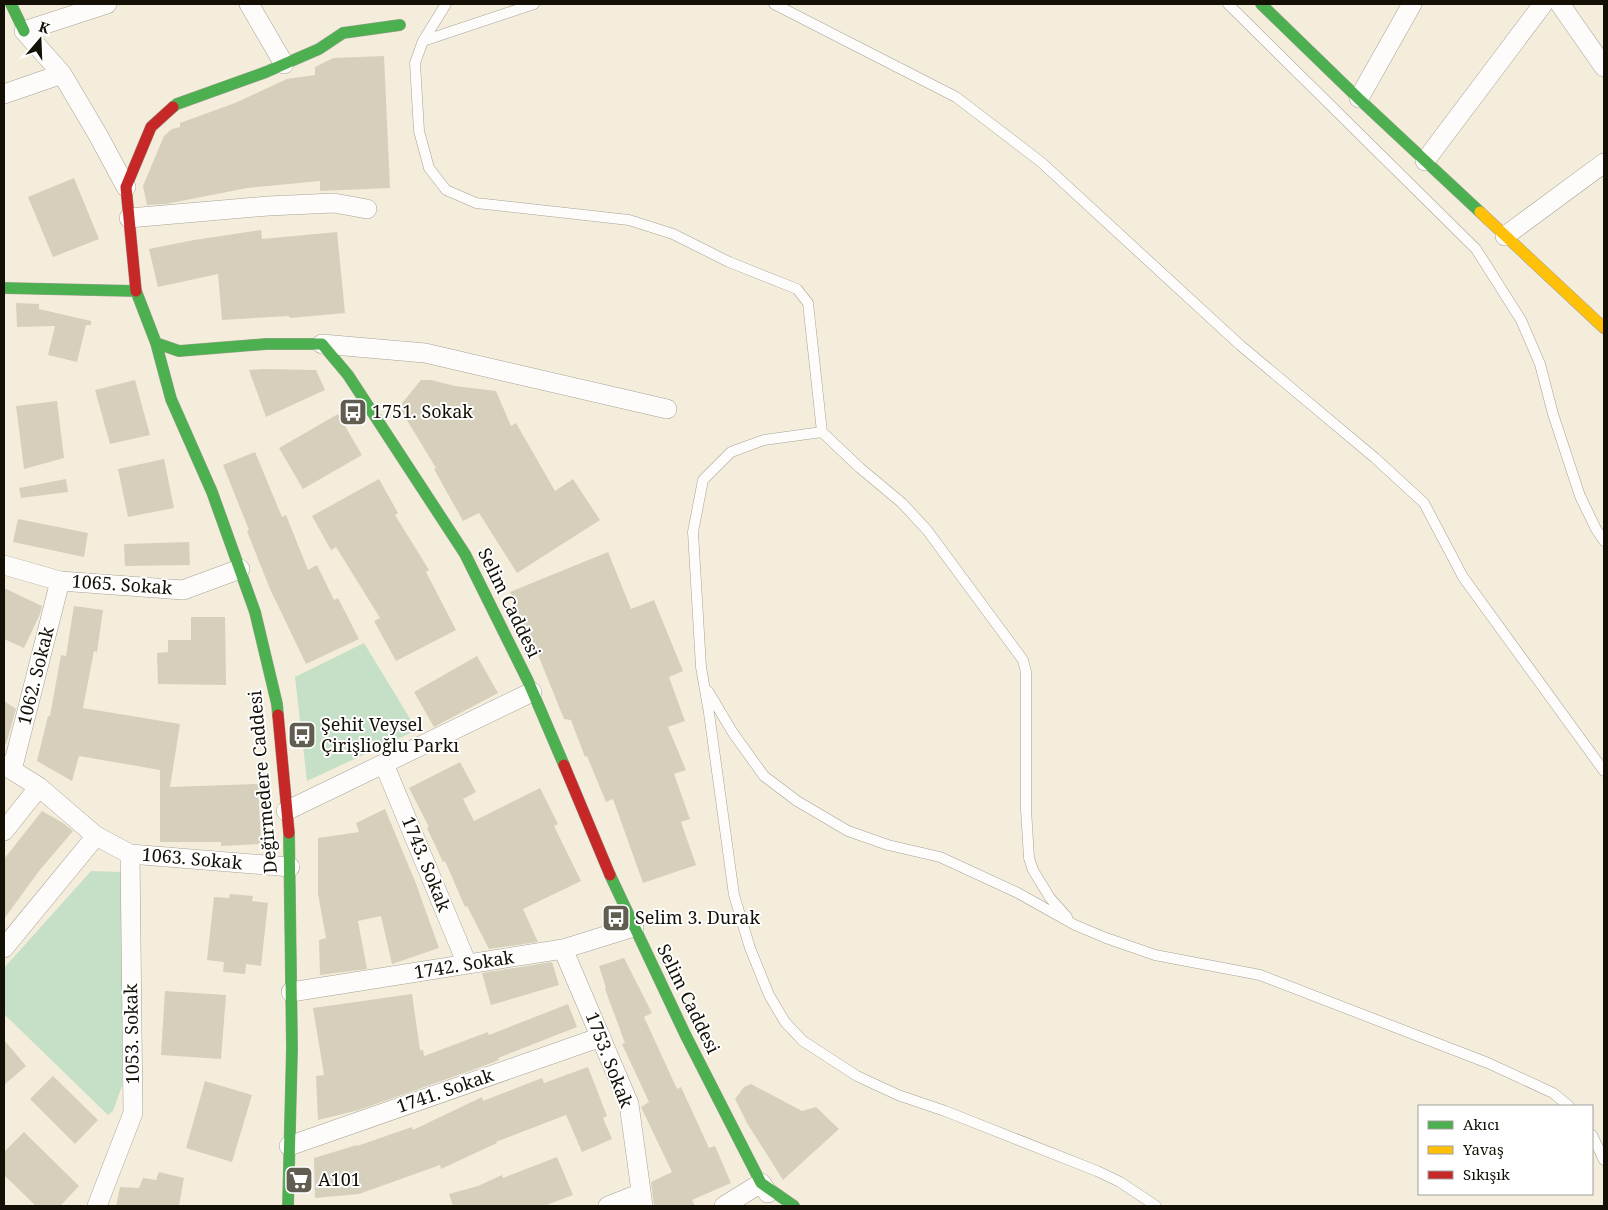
<svg xmlns="http://www.w3.org/2000/svg" width="1608" height="1210" font-family="'Noto Serif',serif">
  <style>
    .green { fill: #c5e0c7 }
    .building { fill: #d6cfbc }
    .lines { fill: none; stroke-linecap: round; stroke-linejoin: round }
    .lane-casing { stroke: #a7a295; stroke-width: 11 }
    .street-casing { stroke: #a7a295; stroke-width: 20 }
    .fast-casing { stroke: #a7a295; stroke-width: 12 }
    .slow-casing { stroke: #a7a295; stroke-width: 12 }
    .jam-casing { stroke: #a7a295; stroke-width: 12 }
    .lane { stroke: #fdfcfa; stroke-width: 10 }
    .street { stroke: #fdfcfa; stroke-width: 19 }
    .fast { stroke: #4caf50; stroke-width: 11 }
    .slow { stroke: #ffc107; stroke-width: 11 }
    .jam { stroke: #c62828; stroke-width: 11 }
    .labels { text-anchor: middle; stroke-width: 4; stroke-linejoin: round; paint-order: stroke }
    .poi-label { font-size: 18px; fill: #141006; stroke: #fff; text-anchor: start }
    .street-label { font-size: 18px; fill: #141006; stroke: #fff }
  </style>
  <rect width="100%" height="100%" fill="#f4eddc"/>
  <path class="green" d="M364 643 417 730 307 781 295 677Z
    M91 871 122 872V1086L113 1111 108 1115 4 1014V968Z"/>
  <path class="building" d="M384 56 390 188 320 191V181L247 188 166 204 147 205 143 186 164 136 172 129 180 127V123L235 103 287 79 315 75V67L333 58Z
    M74 178 99 239 53 257 28 197Z
    M261 230 262 239 337 232 345 313 290 318 289 316 222 320 218 274 158 287 149 249 194 240Z
    M16 303 39 304V309L91 321V325H86L77 362 48 355 55 326 17 327Z
    M263 369 316 370 325 390 266 417 249 370Z
    M135 380 150 435 110 444 95 390Z
    M421 380H431L455 386 496 391 511 426 516 423 555 491 573 479 600 520 517 573 479 513 463 521 434 469 436 468 399 407Z
    M57 401 64 458 24 469 16 406Z
    M338 414 362 455 303 489 279 448Z
    M255 452 282 517 286 515 308 570 317 565 334 600 338 598 359 639 306 664 270 589 247 531 249 530 223 465Z
    M164 459 174 508 128 517 118 469Z
    M66 479 68 492 21 498 19 488Z
    M379 479 398 513 395 515 429 570 426 572 456 630 396 661 374 621 380 618 336 547 331 550 312 516Z
    M18 519 88 533 84 557 13 542Z
    M189 542 190 565 125 566 124 544Z
    M608 552 631 609 654 600 683 671 669 677 685 721 668 727 686 770 674 774 690 819 681 822 696 865 643 883 613 799 606 802 587 756 585 757 571 720 564 719 532 640 530 641 510 592Z
    M4 588 42 606 40 614 24 648 4 639Z
    M74 606 103 610 97 652 94 651 83 708 180 724 170 787 258 784 261 844 221 846V842H160V770L79 756 72 781 37 761 48 716H50L61 655 66 656Z
    M191 617H225L226 685 158 684 157 653 168 652V640H191Z
    M477 656 498 693 434 727 414 692Z
    M4 701 16 709 6 744 4 743Z
    M460 762 476 792 463 799 474 821 540 788 558 824 554 826 581 881 523 909 538 942 489 949 467 906 465 907 445 861 443 862 427 828 429 827 409 788Z
    M385 809 415 881 439 948 392 964 381 916 358 921 367 969 320 975 319 940 326 938 318 894V838L359 832 356 823Z
    M42 811 63 823 73 831 39 871 4 919V859Z
    M230 894 253 896 252 901 268 903 261 966 246 964 245 974 223 972 224 962 207 960 214 897 229 898Z
    M624 958 652 1013 644 1017 677 1089 681 1087 709 1148 715 1146 731 1183 692 1200 695 1206H654L651 1182 672 1172 641 1107 649 1102 622 1044 625 1043 605 989 606 988 599 966Z
    M552 962 559 985 491 1005 482 973Z
    M165 991 226 995 221 1059 161 1055Z
    M412 994 420 1050H423L424 1056 488 1032 489 1035 568 1004 577 1027 498 1058 499 1060 481 1067 359 1110 318 1120 316 1076 324 1075 313 1008Z
    M4 1040 26 1066 4 1085Z
    M588 1067 607 1116 603 1118 612 1139 582 1152 566 1115 496 1142 497 1143 441 1169 440 1165 359 1194 315 1198 314 1158 357 1145V1146L412 1127 413 1130 482 1097 483 1101 542 1078 544 1083Z
    M53 1076 98 1120 75 1144 30 1099Z
    M205 1081 252 1095 232 1162 186 1148Z
    M751 1084 802 1111 816 1107 839 1129 783 1180 747 1123 735 1099 744 1087Z
    M24 1132 79 1186 60 1206H36L4 1175V1152Z
    M557 1157 573 1195 544 1206H453L449 1194 478 1186 502 1175 503 1178Z
    M159 1172 184 1178 179 1206H116L120 1187 139 1188 143 1178 156 1180Z"/>
  <g class="lines">
    <defs>
      <path id="lane" d="M446 4 423 41 415 63 419 131 429 168 446 190 476 203 629 220 673 234 729 262 797 289 808 303 822 432 764 440 731 452 703 480 693 532 701 667 709 713 734 895 750 948 769 995 785 1022 803 1041 857 1076 898 1095 945 1111 1097 1171 1120 1182 1156 1206
        M774 4 956 97 1041 162 1240 345 1375 458 1424 503 1463 577 1604 771
        M1228 4 1476 249 1521 320 1540 364 1553 414 1580 496 1596 529 1604 541
        M423 41 534 4
        M822 432 860 468 902 503 927 530 1023 660 1026 672V809L1029 858 1033 870 1050 898 1067 917
        M708 691 733 733 764 776 797 801 848 831 888 845 940 857 1018 893 1075 925 1106 938 1155 955 1260 975 1488 1063 1553 1093 1569 1106
        M1592 1135 1604 1160"/>
      <path id="street" d="M107 4 24 31 62 74 98 135 126 187
        M249 4 284 64
        M1560 4 1604 67
        M4 94 62 74
        M1359 98 1412 4
        M1425 161 1543 4
        M129 218 268 206 334 203 367 209
        M1505 236 1604 163
        M322 344 425 353 667 409
        M4 565 60 581 183 590 240 569
        M384 764 467 964
        M4 765 39 787 96 836 130 854 290 867
        M12 770 60 581
        M286 811 532 692
        M4 831 39 787
        M4 948 96 836
        M563 949 629 1104 643 1206
        M291 992 563 949 634 927
        M289 1146 601 1037
        M97 1206 133 1113 130 854
        M608 1206 641 1193
        M724 1206 761 1183 768 1193"/>
      <path id="fast" d="M11 4 24 31
        M1261 4 1359 99 1480 212
        M173 107 177 104 266 72 319 49 343 33 400 25
        M4 288 136 291 156 343 171 399 212 492 255 612 277 704 278 715
        M156 343 179 351 266 344H322L348 375 465 554 528 681 564 765
        M610 875 685 1034 761 1183 794 1206
        M288 1206 292 1048 289 833"/>
      <path id="slow" d="M1480 212 1604 328"/>
      <path id="jam" d="M136 291 126 187 151 127 173 107
        M278 715 289 833
        M564 765 610 875"/>
    </defs>
    <use href="#lane" class="lane-casing"/>
    <use href="#street" class="street-casing"/>
    <use href="#fast" class="fast-casing"/>
    <use href="#slow" class="slow-casing"/>
    <use href="#jam" class="jam-casing"/>
    <use href="#lane" class="lane"/>
    <use href="#street" class="street"/>
    <use href="#fast" class="fast"/>
    <use href="#slow" class="slow"/>
    <use href="#jam" class="jam"/>
  </g>
  <defs>
    <symbol id="bus-square" viewBox="-11 -11 22 22"><rect x="-9" y="-9" width="18" height="18" rx="4" fill="#625d51" stroke="#fff"/><path d="M-5-6H5V4H4V6H2V4H-2V6H-4V4H-5ZM-3.5-4V0h7V-4ZM-3.5 1.2v1.5H-2V1.2ZM2 1.2v1.5H3.5V1.2Z" fill="#fff"/></symbol>
    <symbol id="supermarket-square" viewBox="-11 -11 22 22"><rect x="-9" y="-9" width="18" height="18" rx="4" fill="#625d51" stroke="#fff"/><path d="M-6-5.5h2.5l.6 2H6L4.5 2H-2.5L-4.4-4H-6ZM-1.5 3.2a1.3 1.3 0 1 0 .1 0ZM3 3.2a1.3 1.3 0 1 0 .1 0Z" fill="#fff"/></symbol>
  </defs>
  <g fill-rule="evenodd">
    <use href="#bus-square" x="337" y="396" width="32" height="32"/>
    <use href="#bus-square" x="286" y="719" width="32" height="32"/>
    <use href="#bus-square" x="600" y="902" width="32" height="32"/>
    <use href="#supermarket-square" x="283" y="1164" width="32" height="32"/>
  </g>
  <g class="labels">
    <g class="poi-label">
      <text x="372" y="418">1751. Sokak</text>
      <text x="321" y="731">Şehit Veysel<tspan x="321" dy="21">Çirişlioğlu Parkı</tspan></text>
      <text x="635" y="924">Selim 3. Durak</text>
      <text x="318" y="1186">A101</text>
    </g>
    <g class="street-label">
      <text transform="translate(122 585) rotate(4)" y="6">1065. Sokak</text>
      <text transform="translate(509 603) rotate(64)" y="6">Selim Caddesi</text>
      <text transform="translate(36 676) rotate(-76)" y="6">1062. Sokak</text>
      <text transform="translate(263 782) rotate(-95)" y="6">Değirmedere Caddesi</text>
      <text transform="translate(192 859) rotate(5)" y="6">1063. Sokak</text>
      <text transform="translate(426 864) rotate(68)" y="6">1743. Sokak</text>
      <text transform="translate(464 965) rotate(-9)" y="6">1742. Sokak</text>
      <text transform="translate(688 999) rotate(64)" y="6">Selim Caddesi</text>
      <text transform="translate(132 1034) rotate(-91)" y="6">1053. Sokak</text>
      <text transform="translate(609 1060) rotate(69)" y="6">1753. Sokak</text>
      <text transform="translate(445 1091) rotate(-19)" y="6">1741. Sokak</text>
    </g>
  </g>
  <rect width="1608" height="1210" fill="none" stroke="#141006" stroke-width="10"/>
  <rect x="1418" y="1105" width="175" height="90" fill="#ffffff" stroke="#a19f9b"/>
  <rect x="1428" y="1121" width="25" height="8" fill="#4caf50" stroke="#a19f9b"/>
  <text x="1463" y="1130" font-size="15" fill="#141006">Akıcı</text>
  <rect x="1428" y="1146" width="25" height="8" fill="#ffc107" stroke="#a19f9b"/>
  <text x="1463" y="1155" font-size="15" fill="#141006">Yavaş</text>
  <rect x="1428" y="1171" width="25" height="8" fill="#c62828" stroke="#a19f9b"/>
  <text x="1463" y="1180" font-size="15" fill="#141006">Sıkışık</text>
  <g transform="translate(40 40) rotate(19)" stroke="#ffffff" stroke-width="4" paint-order="stroke">
  <path d="M0-4L9 19L0 12L-9 19Z" fill="#141006"/>
  <text y="-8" font-size="14" font-weight="bold" text-anchor="middle" fill="#141006">K</text>
  </g>
</svg>
